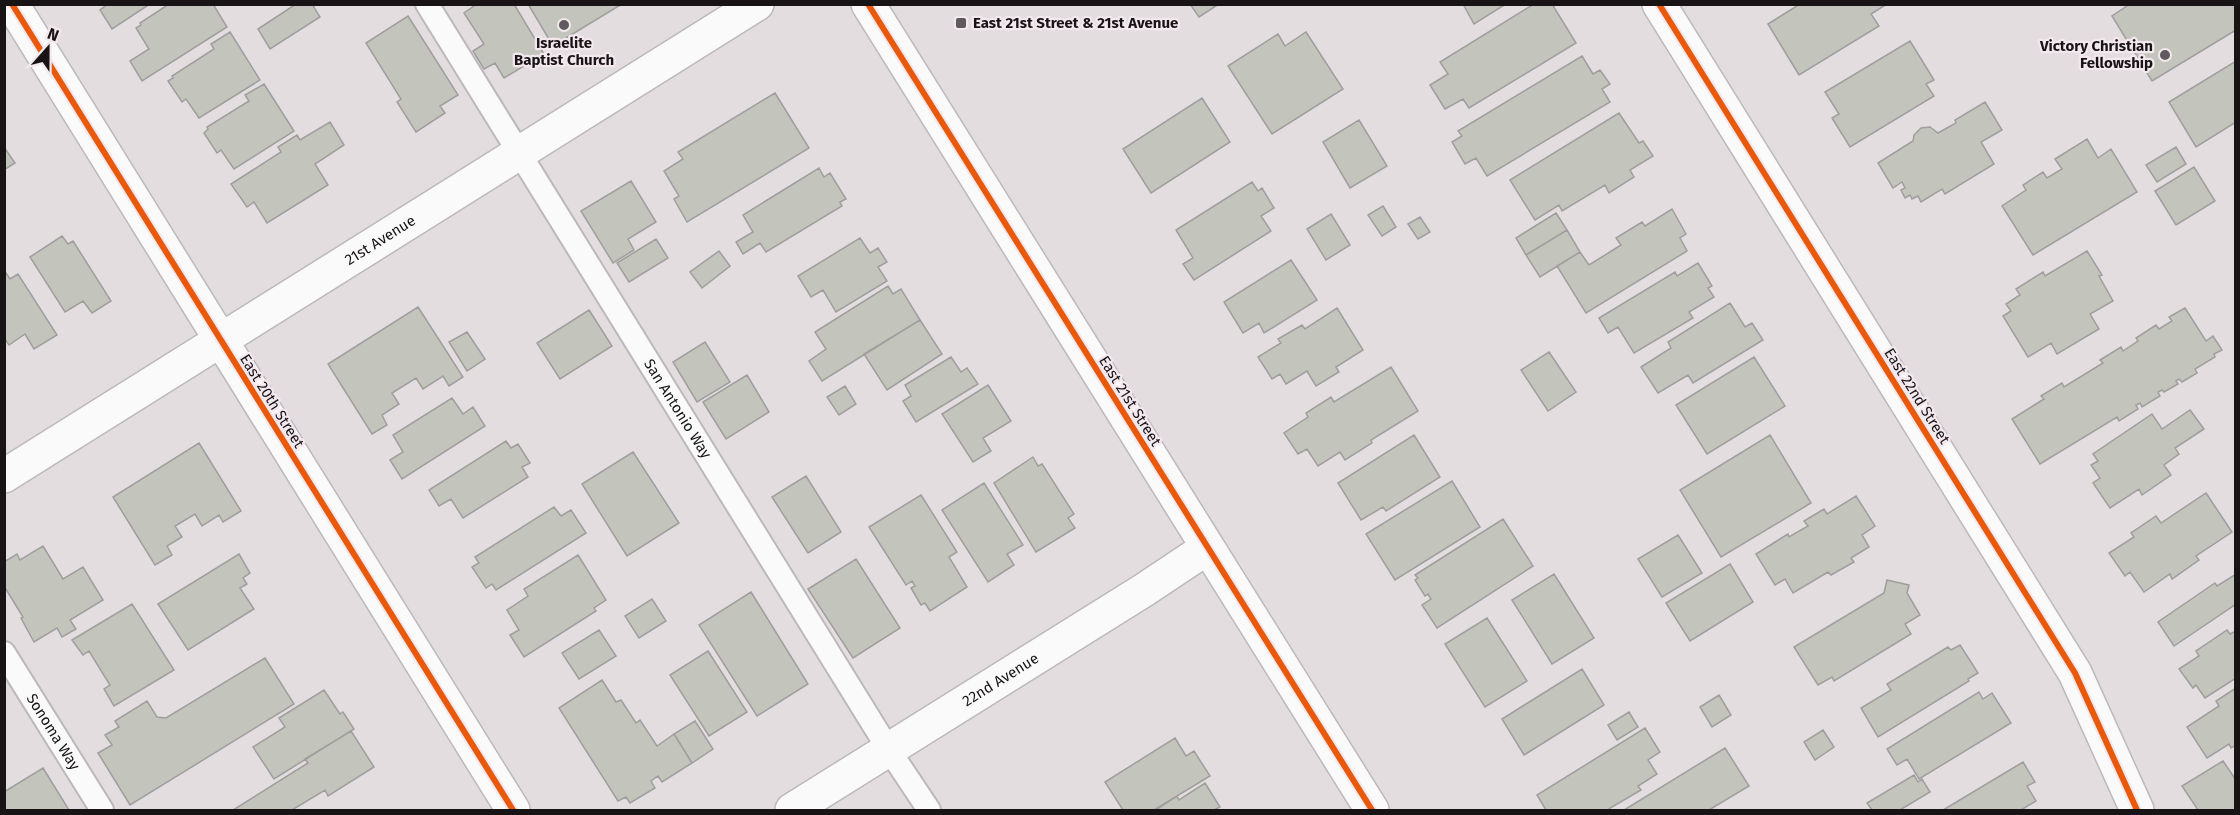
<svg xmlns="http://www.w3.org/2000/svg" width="2240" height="815" font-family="'Fira Sans',sans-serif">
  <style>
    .building { fill: #c3c4bc; stroke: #a09e9d; stroke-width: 1.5 }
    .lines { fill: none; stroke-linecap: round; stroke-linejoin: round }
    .service-casing { stroke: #bdb8bb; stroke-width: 26 }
    .minor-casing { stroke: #bdb8bb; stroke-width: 36 }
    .tertiary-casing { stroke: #bdb8bb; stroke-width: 36 }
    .service { stroke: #fbfafa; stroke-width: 22 }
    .minor { stroke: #fbfafa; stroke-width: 33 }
    .tertiary { stroke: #fbfafa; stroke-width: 33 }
    .cycleway-casing { stroke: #f2e8ed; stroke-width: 10 }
    .cycleway { stroke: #e8590c; stroke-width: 6 }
    .poi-dot { fill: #5f5a5d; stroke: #f2e8ed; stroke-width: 2 }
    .labels { text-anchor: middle; stroke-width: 4.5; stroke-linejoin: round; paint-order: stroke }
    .poi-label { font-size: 15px; font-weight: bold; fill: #181416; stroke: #f2e8ed; text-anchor: start }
    .street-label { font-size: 15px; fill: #181416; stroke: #f2e8ed }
  </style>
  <rect width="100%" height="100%" fill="#e3dde0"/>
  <path class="building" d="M108 4H150L112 29 100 10Z
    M169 4H213L227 27 142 81 130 61 149 49 136 28 141 25 140 23Z
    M296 4H312L320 17 270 49 258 29Z
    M477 4H514L544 54 504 78 495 63 484 69 473 51 484 44 464 13Z
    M528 4H622L553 46Z
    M1190 4H1219L1199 17Z
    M1463 4H1506L1474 24Z
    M1534 4H1552L1576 43 1469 108 1463 99 1445 109 1430 85 1448 74 1440 62Z
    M1800 4H1887L1871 14 1879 26 1799 75 1768 24Z
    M2130 4H2236V30L2152 81 2112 16Z
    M408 16 458 95 440 106 445 113 416 132 397 102 401 99 366 43Z
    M230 32 260 80 199 118 186 99 182 102 168 81 173 78 172 76 214 49 211 44Z
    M1306 32 1343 89 1272 134 1228 66 1278 34 1285 46Z
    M1910 41 1934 80 1926 84 1934 96 1850 147 1832 118 1839 114 1825 92Z
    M1582 56 1593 74 1600 70 1610 84 1602 89 1610 102 1487 176 1476 158 1465 164 1452 142 1462 136 1458 131Z
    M2236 61V122L2196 147 2169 102Z
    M264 84 294 131 234 169 221 150 217 153 204 133 208 129 207 127 249 101 245 95Z
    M775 93 809 148 687 222 674 199 679 196 664 171 683 159 678 152Z
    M1202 98 1230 142 1151 193 1123 149Z
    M1985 102 2002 130 1981 142 1994 164 1945 194 1942 189 1921 202 1918 196 1912 199 1910 195 1905 198 1901 190 1905 188 1902 182 1893 188 1878 163 1913 141 1914 135 1921 128 1930 127 1938 133 1956 123 1955 120Z
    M1619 113 1639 143 1643 141 1653 156 1630 170 1634 177 1609 193 1605 185 1562 211 1559 205 1535 220 1510 180Z
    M1359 120 1387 166 1350 188 1323 142Z
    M330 122 344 145 315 164 328 185 267 223 254 202 247 207 231 184 281 152 278 147 297 135 300 140Z
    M2087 139 2098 158 2111 149 2137 192 2033 255 2002 206 2026 190 2023 185 2043 172 2047 178 2062 169 2055 159Z
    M4 147 15 163 4 170Z
    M2176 147 2186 164 2157 182 2146 165Z
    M2194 167 2215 201 2176 225 2155 191Z
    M819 168 824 177 830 173 846 199 840 202 842 206 766 252 760 243 743 254 736 242 753 232 743 215Z
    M631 181 656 222 628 239 634 250 613 263 581 211Z
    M1252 182 1258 191 1262 188 1274 208 1261 216 1271 231 1194 280 1183 264 1193 258 1176 230Z
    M1383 206 1396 227 1382 236 1368 215Z
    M1672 209 1686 234 1680 238 1687 251 1586 313 1557 266 1580 252 1589 265 1621 245 1616 238 1642 222 1645 226Z
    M1556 213 1567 230 1526 255 1516 238Z
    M1331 214 1350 245 1326 260 1307 229Z
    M1420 217 1430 232 1418 239 1408 224Z
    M1567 230 1580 252 1540 277 1526 255Z
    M62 236 68 244 73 241 111 301 92 313 83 301 65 312 30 257Z
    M860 238 870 253 878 248 887 262 878 267 887 281 836 312 823 290 811 297 798 276Z
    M656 239 668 258 629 282 617 263Z
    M719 251 730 266 702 288 690 272Z
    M2087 251 2102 275 2099 276 2113 301 2090 314 2099 329 2057 354 2051 343 2028 357 2003 316 2011 311 2006 304 2020 295 2016 289 2043 272 2045 276Z
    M1291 260 1317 300 1264 333 1259 323 1243 333 1224 302Z
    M1698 263 1712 286 1708 288 1714 297 1689 312 1693 318 1634 353 1618 327 1608 333 1599 318 1675 272 1677 276Z
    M4 270 10 279 18 274 57 335 34 349 25 334 9 345 4 338Z
    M888 286 893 294 901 289 920 320 822 381 809 361 826 349 815 332Z
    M1730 303 1745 327 1752 323 1763 340 1693 383 1688 375 1658 393 1641 367 1671 348 1668 342Z
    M418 307 463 377 449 386 443 376 423 389 416 378 392 393 399 404 382 415 387 425 372 434 328 364Z
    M1337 308 1363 350 1336 367 1339 372 1316 386 1307 371 1286 384 1280 374 1272 379 1258 357 1281 343 1278 339 1302 325 1305 329Z
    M2185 308 2206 341 2213 336 2222 350 2214 354 2215 357 2195 369 2197 373 2182 382 2179 379 2176 381 2178 384 2164 392 2162 390 2158 392 2160 396 2142 407 2140 403 2136 405 2138 409 2119 421 2117 417 2040 464 2012 419 2044 399 2041 396 2062 383 2064 387 2103 363 2100 360 2121 347 2123 351 2138 341 2136 338 2156 325 2159 329 2172 321 2169 317Z
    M589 310 612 346 560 379 537 343Z
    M920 320 942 354 887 390 864 354Z
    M467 332 485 359 467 371 449 342Z
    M705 342 730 382 697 402 673 362Z
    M1549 352 1576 392 1548 411 1521 370Z
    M951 357 961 372 967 368 978 384 916 422 903 401 911 396 905 385Z
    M1754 357 1785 406 1707 454 1676 405Z
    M1391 367 1418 411 1371 440 1372 443 1345 460 1340 452 1318 466 1307 449 1298 454 1284 433 1308 417 1306 413 1331 397 1334 402Z
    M747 375 769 412 726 439 703 402Z
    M988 385 1011 421 983 438 991 451 973 462 942 414Z
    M845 386 856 404 839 415 827 397Z
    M452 398 463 414 473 407 485 426 402 479 390 460 403 452 393 435Z
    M2190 410 2204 429 2175 448 2179 454 2164 465 2171 475 2142 495 2139 489 2110 508 2093 483 2100 478 2091 465 2098 461 2093 454 2152 414 2162 429Z
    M1414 435 1440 477 1386 511 1383 507 1361 520 1338 483Z
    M1770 435 1811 503 1721 557 1680 490Z
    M506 441 511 448 518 444 530 463 522 467 528 477 463 518 451 499 439 506 429 490Z
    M199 443 241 511 223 522 219 515 202 526 195 514 175 526 182 537 167 546 172 555 155 565 113 497Z
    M633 452 679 523 627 556 582 484Z
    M1033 457 1038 466 1042 464 1074 514 1068 518 1075 528 1036 552 994 483Z
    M806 476 841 532 808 553 772 497Z
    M1452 481 1480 527 1395 580 1366 534Z
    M984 483 1023 545 1007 554 1014 565 988 582 942 510Z
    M2206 493 2232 532 2196 556 2199 560 2172 579 2170 574 2144 592 2130 572 2125 576 2109 553 2134 537 2131 533 2156 516 2161 523Z
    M921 495 957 552 949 557 967 587 930 611 925 603 921 605 911 588 915 586 912 581 906 585 869 527Z
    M1856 496 1875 526 1862 535 1869 547 1851 558 1854 562 1831 575 1828 572 1793 593 1785 579 1775 585 1756 554 1788 534 1789 537 1808 526 1804 521 1824 509 1827 514Z
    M554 507 561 516 571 510 586 533 496 590 492 584 486 588 472 567 479 563 475 557Z
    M1503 519 1533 566 1437 628 1422 605 1431 599 1428 594 1425 596 1415 580 1418 578 1415 575Z
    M1678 535 1702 573 1662 597 1638 559Z
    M43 546 63 579 83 567 103 600 70 620 76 629 62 637 57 628 34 642 21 618 23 617 4 586V562L17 554 20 560Z
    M239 554 250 573 243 578 247 584 240 588 254 609 188 650 158 604Z
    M578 555 606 600 594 608 596 611 524 657 510 635 519 630 507 610 528 596 524 589Z
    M856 559 900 628 853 658 808 589Z
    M1730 564 1753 602 1690 641 1666 603Z
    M1554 574 1594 638 1552 664 1512 600Z
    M2236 574V604L2174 646 2158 622 2215 583 2217 586Z
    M1887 580 1909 585 1907 593 1920 615 1905 624 1911 634 1834 681 1832 677 1818 685 1794 647 1884 593Z
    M751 592 808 684 757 716 699 625Z
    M652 599 666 621 639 638 625 616Z
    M132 604 174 670 114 706 104 689 110 685 89 651 83 655 72 640Z
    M1487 618 1527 681 1485 707 1445 644Z
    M599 630 616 656 579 679 562 653Z
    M2227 630 2230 634 2236 631V678L2205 698 2196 685 2193 688 2179 669 2199 656 2196 651Z
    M1960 645 1978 673 1968 679 1969 681 1878 737 1861 708 1891 690 1887 684 1948 647 1951 650Z
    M708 651 747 712 709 736 670 675Z
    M265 658 294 704 130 805 98 753 112 745 105 735 119 727 115 721 147 701 157 717 166 718Z
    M1582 669 1604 705 1524 755 1502 719Z
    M602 680 616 702 621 700 636 723 640 720 657 746 674 734 692 763 662 782 658 776 651 781 655 788 630 803 626 797 618 801 559 708Z
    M2236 688V745L2231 748 2229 744 2207 758 2187 727 2219 706 2216 701Z
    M324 690 340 714 343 712 354 729 274 779 253 747 285 727 279 718Z
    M1979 692 1983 699 1992 693 2011 723 1919 779 1907 759 1897 765 1887 749Z
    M1719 695 1731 715 1712 727 1700 707Z
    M1629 712 1638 727 1617 740 1608 725Z
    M695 721 713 749 692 763 674 734Z
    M1645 728 1660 752 1648 760 1657 774 1638 786 1641 790 1607 810H1546L1537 795Z
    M1823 730 1834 747 1815 760 1804 742Z
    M351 731 374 767 328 796 325 790 292 810H233L308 763 305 759Z
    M1175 738 1186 756 1194 751 1210 776 1154 810H1123L1105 782Z
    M1725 748 1749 786 1709 810H1624Z
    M2223 761 2236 780V810H2198L2182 786Z
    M2023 762 2035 782 2027 786 2036 801 2021 810H1943Z
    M43 768 69 810H4V792Z
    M1914 775 1918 782 1922 779 1930 792 1900 810H1872L1867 803Z
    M1205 783 1220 807 1214 810H1158L1157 809 1177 796 1179 800Z"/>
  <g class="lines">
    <defs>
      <g id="service">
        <path id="s1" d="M427 4 889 750 929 810"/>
        <path id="s2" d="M4 653 102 810"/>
      </g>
      <g id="minor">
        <path d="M1659 4 2075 673 2137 810"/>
        <path id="s3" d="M4 476 757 4"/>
        <path id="s4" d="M792 810 1144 590 1207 548"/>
      </g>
      <path id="tertiary" d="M12 4 513 810
        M868 4 1372 810"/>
    </defs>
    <use href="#service" class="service-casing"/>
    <use href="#minor" class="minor-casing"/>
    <use href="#tertiary" class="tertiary-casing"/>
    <use href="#service" class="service"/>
    <use href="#minor" class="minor"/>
    <use href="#tertiary" class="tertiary"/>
    <defs>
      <path id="cycleway" d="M12 4 513 810
        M868 4 1372 810
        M1659 4 2075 673 2137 810"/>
    </defs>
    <use href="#cycleway" class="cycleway-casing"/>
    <use href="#cycleway" class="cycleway"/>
  </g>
  <g class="poi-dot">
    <rect x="955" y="17" width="12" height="12" rx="3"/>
    <circle cx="564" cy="25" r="6"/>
    <circle cx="2165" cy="55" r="6"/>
  </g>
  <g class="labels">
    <g class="poi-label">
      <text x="973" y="28">East 21st Street &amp; 21st Avenue</text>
      <text x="564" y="48" text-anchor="middle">Israelite<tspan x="564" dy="17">Baptist Church</tspan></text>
      <text x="2153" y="51" text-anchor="end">Victory Christian<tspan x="2153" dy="17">Fellowship</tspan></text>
    </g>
    <g class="street-label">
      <text dy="5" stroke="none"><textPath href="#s3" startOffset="444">21st Avenue</textPath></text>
      <text transform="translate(1917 396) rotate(58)" y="5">East 22nd Street</text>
      <text transform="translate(272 401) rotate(58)" y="5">East 20th Street</text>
      <text transform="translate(1130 401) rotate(58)" y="5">East 21st Street</text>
      <text dy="5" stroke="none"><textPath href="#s1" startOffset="476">San Antonio Way</textPath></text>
      <text dy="5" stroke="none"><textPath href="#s4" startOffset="246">22nd Avenue</textPath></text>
      <text dy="5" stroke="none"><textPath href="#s2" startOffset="93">Sonoma Way</textPath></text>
    </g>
  </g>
  <rect width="2240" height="815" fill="none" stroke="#181416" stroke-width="12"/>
  <g transform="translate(48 48) rotate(21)" stroke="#f2e8ed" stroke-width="4.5" paint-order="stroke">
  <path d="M0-4.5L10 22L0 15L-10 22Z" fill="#181416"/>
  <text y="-9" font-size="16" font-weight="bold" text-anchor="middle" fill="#181416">N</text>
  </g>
</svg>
